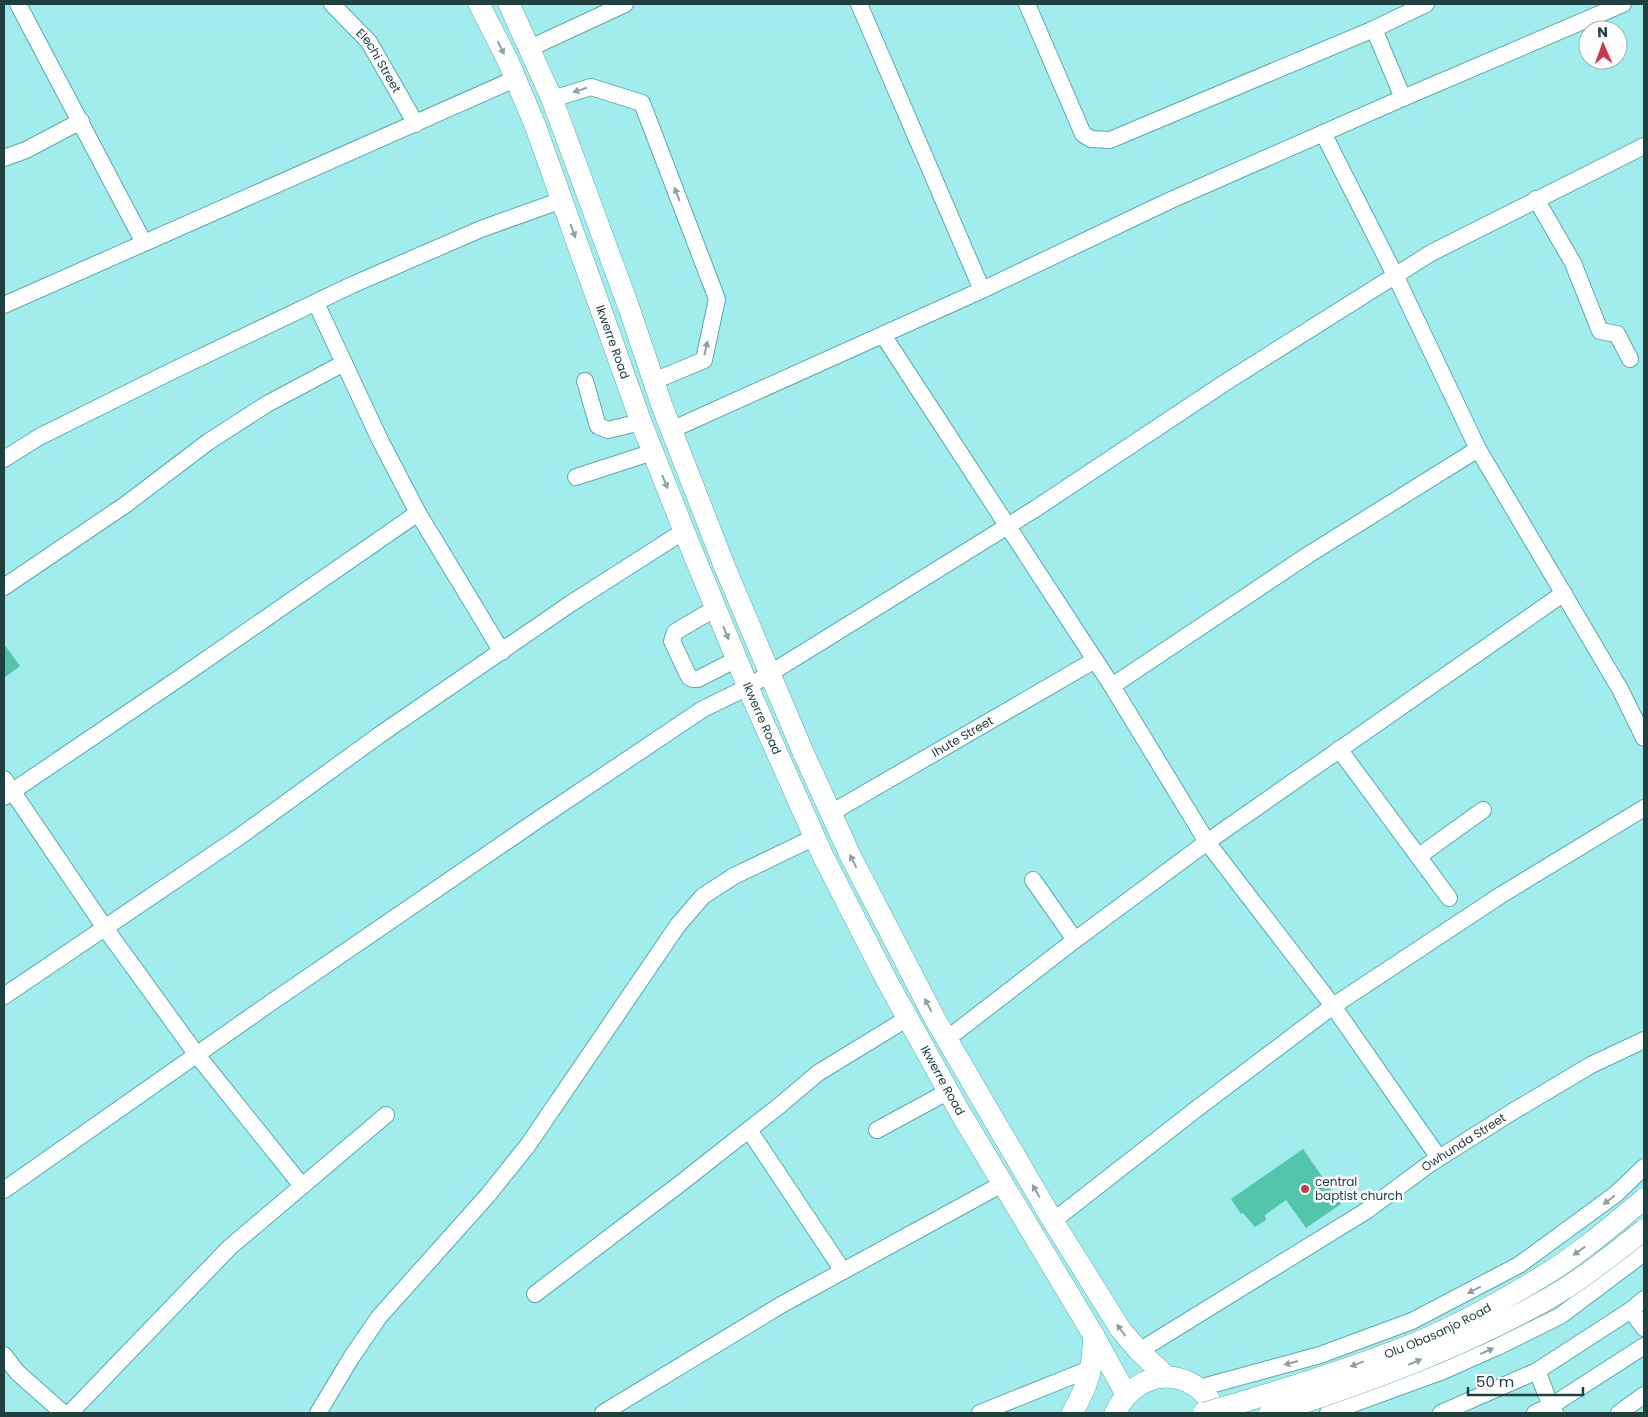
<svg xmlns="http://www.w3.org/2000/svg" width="1648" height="1417" font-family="Poppins,sans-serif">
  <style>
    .building { fill: #53c5ab }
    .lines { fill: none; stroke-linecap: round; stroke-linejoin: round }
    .minor-casing { stroke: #5da8a9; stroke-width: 18 }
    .major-casing { stroke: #5da8a9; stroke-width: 22 }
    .minor { stroke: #fff; stroke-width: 16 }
    .major { stroke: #fff; stroke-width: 21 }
    .major-bridge-casing { stroke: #5da8a9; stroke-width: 22; stroke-linecap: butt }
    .major-bridge { stroke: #fff; stroke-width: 21 }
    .oneway { fill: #90a0a0 }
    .poi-dot { fill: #ca3a51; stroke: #fefefe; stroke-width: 2 }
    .labels { text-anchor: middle; stroke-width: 5; stroke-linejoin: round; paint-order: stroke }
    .street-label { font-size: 12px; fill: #204040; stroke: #fefefe }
    .poi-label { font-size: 12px; fill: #204040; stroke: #fefefe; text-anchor: start }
  </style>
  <rect width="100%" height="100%" fill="#a1eded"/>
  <path class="building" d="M4 644 20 666 4 678Z
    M1303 1149 1341 1204 1306 1228 1286 1200 1265 1215 1266 1220 1255 1227 1243 1213 1241 1214 1231 1199Z"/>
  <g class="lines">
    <defs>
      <g id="minor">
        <path d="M18 4 144 243"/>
        <path id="s1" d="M332 4 369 42 416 124"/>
        <path d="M859 4 982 290"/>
        <path d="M1027 4 1083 134 1091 139 1110 140 1374 29 1426 4"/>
        <path d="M1374 29 1403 98"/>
        <path d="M530 48 625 4"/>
        <path d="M552 99 591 87 642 103 717 299 704 360 654 381"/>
        <path d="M1323 133 1395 275 1478 449 1620 689 1644 738"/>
        <path d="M4 158 26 150 81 121"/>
        <path d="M1536 199 1573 263 1600 331 1617 334 1630 359"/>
        <path d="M316 303 380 440 418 513 502 652"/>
        <path d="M4 305 515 79"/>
        <path d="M883 335 1112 686 1207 842 1333 1006 1439 1158"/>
        <path d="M585 381 598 426 608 430 641 422"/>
        <path d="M671 430 982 290 1171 200 1403 98 1623 4"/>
        <path d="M4 459 39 437 174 370 352 285 481 229 562 200"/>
        <path d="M576 477 653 452"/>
        <path d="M4 587 125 505 208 442 267 404 344 363"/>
        <path d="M716 608 675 632 672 641 689 677 693 679H698L737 659"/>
        <path d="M1112 686 1308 555 1478 449"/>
        <path d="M1339 749 1449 898"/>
        <path d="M4 779 105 928 197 1055 302 1186"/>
        <path d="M4 797 181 677 418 513"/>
        <path id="s2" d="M831 813 1095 660"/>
        <path d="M1419 856 1483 810"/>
        <path d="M1033 880 1075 940"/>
        <path d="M4 996 239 837 378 736 570 604 684 531"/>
        <path d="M947 1039 1075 940 1207 842 1564 593"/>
        <path d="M749 1130 843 1271"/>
        <path d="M877 1130 949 1091"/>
        <path d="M4 1190 266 1006 539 819 703 709 748 687 1035 509 1226 382 1431 253 1644 146"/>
        <path d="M1053 1221 1199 1107 1333 1006 1501 895 1644 808"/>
        <path d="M535 1294 681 1183 779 1106 818 1073 908 1018"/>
        <path d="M1631 1310 1644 1328"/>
        <path id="s3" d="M1139 1351 1366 1211 1428 1165 1512 1112 1591 1065 1644 1040"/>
        <path d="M4 1355 17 1372 63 1413"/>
        <path d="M1537 1371 1551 1406 1555 1413"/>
        <path d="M1199 1388 1320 1355 1412 1321 1519 1265 1616 1194 1644 1167"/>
        <path d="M70 1413 230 1247 386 1115"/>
        <path d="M318 1413 351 1358 379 1317 488 1195 528 1145 678 925 703 896 734 876 815 837"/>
        <path d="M603 1413 781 1305 1004 1183"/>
        <path d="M980 1413 1092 1368"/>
        <path d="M1328 1413 1443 1371 1497 1347 1560 1316 1644 1253"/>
        <path d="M1441 1413 1537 1371 1631 1310 1644 1299"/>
        <path d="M1535 1413 1551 1406 1644 1346"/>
        <path d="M1619 1413 1644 1395"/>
      </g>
      <g id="major">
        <path id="s4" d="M479 4 508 61 535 125 641 422 684 531 753 699 823 856 887 981 961 1114 1094 1336 1126 1394"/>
        <path d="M509 4 552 99 628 305 662 406 726 570 803 752 851 857 935 1019 1053 1221 1121 1330 1139 1351 1167 1377"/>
        <path d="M1072 1413C1089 1384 1092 1370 1094 1336"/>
        <path d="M1115 1413C1138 1366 1195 1364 1217 1413"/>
      </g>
    </defs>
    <use href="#minor" class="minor-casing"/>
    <use href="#major" class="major-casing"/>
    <use href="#minor" class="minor"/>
    <use href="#major" class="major"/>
    <defs>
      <g id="major-bridge">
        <path id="s5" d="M1204 1413C1271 1394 1338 1373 1403 1348 1450 1330 1495 1305 1538 1279 1576 1257 1610 1227 1644 1199"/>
        <path d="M1270 1413C1364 1384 1458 1349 1544 1301 1580 1281 1612 1255 1644 1230"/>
      </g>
    </defs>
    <use href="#major-bridge" class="major-bridge-casing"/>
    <use href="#major-bridge" class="major-bridge"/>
  </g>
  <defs><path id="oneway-solid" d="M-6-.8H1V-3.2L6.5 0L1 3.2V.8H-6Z" transform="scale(1.25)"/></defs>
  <g class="oneway">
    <use href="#oneway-solid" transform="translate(501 48) rotate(64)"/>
    <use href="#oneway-solid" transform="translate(580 90) rotate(162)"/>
    <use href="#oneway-solid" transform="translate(677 194) rotate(-111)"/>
    <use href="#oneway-solid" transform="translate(573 231) rotate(70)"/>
    <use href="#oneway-solid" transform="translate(706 348) rotate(-77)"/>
    <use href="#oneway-solid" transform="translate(665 482) rotate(68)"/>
    <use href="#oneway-solid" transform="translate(726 633) rotate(68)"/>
    <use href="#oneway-solid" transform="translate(853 861) rotate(-117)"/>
    <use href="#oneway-solid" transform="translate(928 1005) rotate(-117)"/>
    <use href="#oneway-solid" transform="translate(1036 1191) rotate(-120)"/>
    <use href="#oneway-solid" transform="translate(1609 1200) rotate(143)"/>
    <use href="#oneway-solid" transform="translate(1579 1251) rotate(144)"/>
    <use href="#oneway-solid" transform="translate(1474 1290) rotate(153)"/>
    <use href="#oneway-solid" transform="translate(1121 1330) rotate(-126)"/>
    <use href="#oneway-solid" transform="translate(1487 1351) rotate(-24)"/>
    <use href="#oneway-solid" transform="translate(1415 1362) rotate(-23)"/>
    <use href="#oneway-solid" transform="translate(1291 1363) rotate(165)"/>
    <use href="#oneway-solid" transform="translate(1357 1364) rotate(160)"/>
  </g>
  <circle class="poi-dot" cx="1305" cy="1189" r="5"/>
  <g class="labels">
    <g class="street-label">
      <text dy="4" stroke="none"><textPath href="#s1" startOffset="74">Elechi Street</textPath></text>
      <text dy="4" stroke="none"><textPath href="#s4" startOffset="364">Ikwerre Road</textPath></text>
      <text dy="4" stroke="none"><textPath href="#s4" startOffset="769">Ikwerre Road</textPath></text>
      <text dy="4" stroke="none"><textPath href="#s2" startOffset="152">Ihute Street</textPath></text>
      <text dy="4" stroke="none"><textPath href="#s4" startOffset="1174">Ikwerre Road</textPath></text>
      <text dy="4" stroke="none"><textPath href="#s3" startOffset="386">Owhunda Street</textPath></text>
      <text dy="4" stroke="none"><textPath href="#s5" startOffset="248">Olu Obasanjo Road</textPath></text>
    </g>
    <g class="poi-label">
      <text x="1315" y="1186">central<tspan x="1315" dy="14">baptist church</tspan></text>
    </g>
  </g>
  <rect width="1648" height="1417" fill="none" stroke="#204040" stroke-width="10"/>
  <g transform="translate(1603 45) rotate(358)"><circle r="24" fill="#fefefe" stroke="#a5b2b2"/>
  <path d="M0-4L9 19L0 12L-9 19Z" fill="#ca3a51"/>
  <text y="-8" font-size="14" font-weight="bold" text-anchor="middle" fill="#204040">N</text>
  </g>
  <path d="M1468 1387v8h115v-8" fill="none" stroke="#204040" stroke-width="2.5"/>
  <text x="1476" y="1387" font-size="15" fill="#204040" stroke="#fefefe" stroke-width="4" paint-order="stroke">50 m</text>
</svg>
